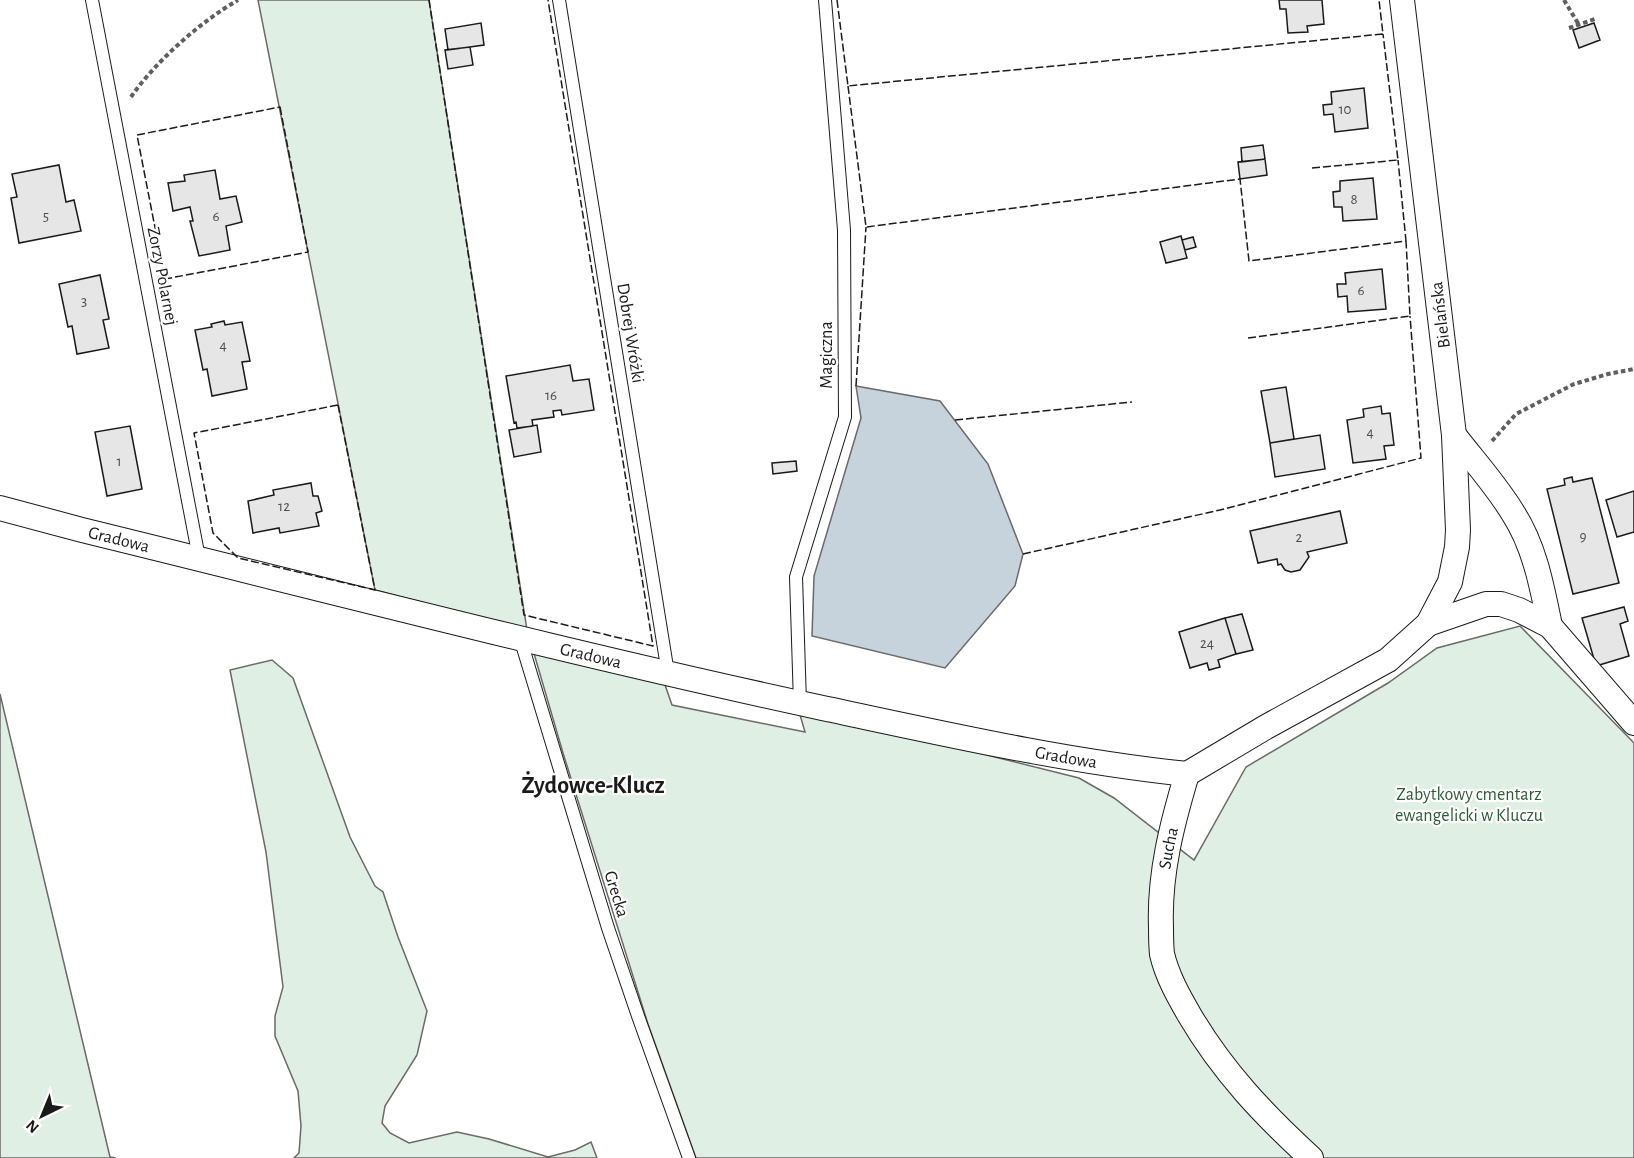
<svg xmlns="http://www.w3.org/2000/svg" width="1634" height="1158" font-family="'Alegreya Sans',sans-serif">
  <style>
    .green { fill: #e0efe3; stroke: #6a6a6a; stroke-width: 1.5 }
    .water { fill: #c6d2dc; stroke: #6a6a6a; stroke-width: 1.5 }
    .building { fill: #e6e6e6; stroke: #1a1a1a; stroke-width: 1.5 }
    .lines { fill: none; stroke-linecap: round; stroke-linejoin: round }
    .lane-casing { stroke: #1a1a1a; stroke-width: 14 }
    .street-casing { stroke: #1a1a1a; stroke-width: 26 }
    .path { stroke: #5f5f5f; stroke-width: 4; stroke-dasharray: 4.5 3; stroke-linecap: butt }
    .lane { stroke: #fff; stroke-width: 12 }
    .street { stroke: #fff; stroke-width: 24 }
    .fence { stroke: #1a1a1a; stroke-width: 1.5; stroke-dasharray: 8 3; stroke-linecap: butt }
    .labels { text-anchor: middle; stroke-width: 4.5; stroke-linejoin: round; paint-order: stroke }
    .number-label { font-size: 15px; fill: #4d4d4d }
    .street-label { font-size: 18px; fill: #1a1a1a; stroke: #fff }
    .park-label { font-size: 18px; fill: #2b5a34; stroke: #fff }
    .district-label { font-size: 24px; font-weight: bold; fill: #1a1a1a; stroke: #fff }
  </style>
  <rect width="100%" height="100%" fill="#fff"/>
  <path class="green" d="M258 0H429L527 630 375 590Z
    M1520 626 1634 743V1158H696L648 1024 563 753 533 650 663 679 672 705 805 732 798 708 1079 778 1114 798 1194 860 1246 767 1388 683 1437 648Z
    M272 660 293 678 350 837 375 886 383 892 398 937 427 1011 417 1055 385 1106 382 1123 390 1133 409 1143 457 1132 489 1139 548 1157 575 1150 591 1142 597 1158H294L299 1153 301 1126 298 1091 275 1036V1016L283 987 266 852 230 670Z
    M0 694 110 1157 116 1158H0Z"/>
  <path class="water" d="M856 386 940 401 988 464 1023 554 1015 586 945 668 812 636 814 576 861 418Z"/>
  <path class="building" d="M1279 0H1322L1324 24 1307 26 1308 32 1288 33 1286 9H1280Z
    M481 23 484 45 448 50 445 29Z
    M1594 23 1600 40 1579 48 1573 30Z
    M470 47 473 65 448 69 445 50Z
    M1364 88 1368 128 1335 132 1333 114 1324 115 1323 105 1332 104 1331 92Z
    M1263 145 1265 159 1242 162 1241 148Z
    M1265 159 1267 175 1240 179 1238 162Z
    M59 165 66 202 74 200 81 231 19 243 11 198 17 197 12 174Z
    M215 170 220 199 236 196 242 222 226 226 230 250 199 256 190 221H193L190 207 173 211 168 183 185 181 184 175Z
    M1373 178 1377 219 1343 221 1342 207H1334L1333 192 1340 191V181Z
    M1181 236 1187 258 1166 263 1160 242Z
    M1193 237 1196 247 1185 250 1182 240Z
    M1382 269 1386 309 1348 312 1347 296 1338 297 1337 284H1346L1345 273Z
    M100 275 109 319 103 320 109 348 77 354 72 326 68 327 59 284Z
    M224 321 225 325 242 322 250 361 242 362 247 389 212 396 207 369 203 370 195 330 212 327 211 324Z
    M570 365 573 381 589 379 594 410 562 415 561 410 553 411 554 417 532 420 533 426 517 428 516 422 514 423 506 376Z
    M1286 387 1294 439 1270 443 1261 391Z
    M1381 406 1382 414 1390 413 1394 445 1384 446 1386 459 1353 463 1347 420 1364 417 1363 409Z
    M537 425 541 452 514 457 509 430Z
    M130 426 142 489 107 496 95 432Z
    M1320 435 1325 469 1275 477 1270 443Z
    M796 461 797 471 773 474 772 463Z
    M1572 477 1573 482 1592 478 1619 583 1573 594 1547 489 1565 485 1564 479Z
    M311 483 313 496H318L322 511 316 513 319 526 280 533 279 528 253 533 248 501 274 495 273 490Z
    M1634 491V532L1617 537 1606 500Z
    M1340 511 1347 543 1307 552 1309 557 1300 570 1291 572 1285 570 1281 564 1278 565 1277 559 1258 563 1250 531Z
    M1624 607 1628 621 1620 624 1629 656 1596 666 1582 618Z
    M1242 614 1253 650 1236 654 1225 618Z
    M1225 618 1236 654 1218 660 1220 667 1209 670 1207 663 1190 668 1179 632Z"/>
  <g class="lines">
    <defs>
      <path id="lane" d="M92 0 199 558
        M559 0 668 673
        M520 638 608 928 638 1016 689 1158
        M800 703 796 577 845 417 844 230 825 0"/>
      <g id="street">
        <path d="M1454 435C1474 461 1496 485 1513 513 1535 547 1542 587 1550 626"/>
        <path id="s1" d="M0 508 82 530C327 590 572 654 818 707 941 733 1062 761 1187 774"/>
        <path d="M1428 624 1486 604H1501L1519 610 1550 626 1634 723"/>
        <path id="s2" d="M1311 1158C1264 1115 1223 1072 1190 1016 1179 997 1167 976 1162 954 1161 945 1161 935 1161 927 1159 874 1172 824 1187 774L1266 727 1388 660 1428 624 1450 582 1457 547 1458 530 1454 435 1402 0"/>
      </g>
    </defs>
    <use href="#lane" class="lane-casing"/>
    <use href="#street" class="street-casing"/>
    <path class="path" d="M1564 0 1579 25
      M1569 28 1595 19
      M131 97C155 62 200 22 238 0
      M1492 441 1516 414 1574 384 1608 374 1634 369"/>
    <use href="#lane" class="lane"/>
    <use href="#street" class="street"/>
    <path class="fence" d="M429 0 524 615 653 646 548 0
      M837 0 848 86 1383 34 1379 0
      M848 86 866 227 1240 179 1249 261 1406 241 1398 160
      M280 107 308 252 165 279 137 135Z
      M1312 168 1398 160 1383 34
      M1248 338 1410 316 1406 241
      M856 386 866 227
      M338 405 375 590 238 558 213 533 194 433Z
      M955 420 1132 402
      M1023 554 1220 510 1421 458 1410 316"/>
  </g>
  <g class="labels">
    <g class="number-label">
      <text x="1345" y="114">10</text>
      <text x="1354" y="204">8</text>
      <text x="46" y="221">5</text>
      <text x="216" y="221">6</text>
      <text x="1361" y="295">6</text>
      <text x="84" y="306">3</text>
      <text x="223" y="350">4</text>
      <text x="551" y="400">16</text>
      <text x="1370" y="437">4</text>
      <text x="119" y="466">1</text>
      <text x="284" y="511">12</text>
      <text x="1583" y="541">9</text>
      <text x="1299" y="542">2</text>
      <text x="1207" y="648">24</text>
    </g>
    <g class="street-label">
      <text transform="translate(163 276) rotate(79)" y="6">Zorzy Polarnej</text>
      <text transform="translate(1440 315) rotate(-97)" y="6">Bielańska</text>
      <text transform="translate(631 333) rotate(81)" y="6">Dobrej Wróżki</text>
      <text transform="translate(826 355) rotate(-90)" y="6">Magiczna</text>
      <text dy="6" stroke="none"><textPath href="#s1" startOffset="123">Gradowa</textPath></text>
      <text dy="6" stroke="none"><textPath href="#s1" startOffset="609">Gradowa</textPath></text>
      <text dy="6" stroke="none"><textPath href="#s1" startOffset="1095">Gradowa</textPath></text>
      <text dy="6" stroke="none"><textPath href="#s2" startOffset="362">Sucha</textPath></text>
      <text transform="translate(617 894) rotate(73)" y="6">Grecka</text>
    </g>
    <g class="park-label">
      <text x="1469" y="800">Zabytkowy cmentarz<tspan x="1469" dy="21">ewangelicki w Kluczu</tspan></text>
    </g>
    <g class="district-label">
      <text x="593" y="793">Żydowce-Klucz</text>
    </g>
  </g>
  <g transform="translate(42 1116) rotate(223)" stroke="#ffffff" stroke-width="4.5" paint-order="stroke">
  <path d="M0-4.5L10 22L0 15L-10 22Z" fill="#1a1a1a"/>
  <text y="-9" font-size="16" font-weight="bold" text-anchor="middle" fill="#1a1a1a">N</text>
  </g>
</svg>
